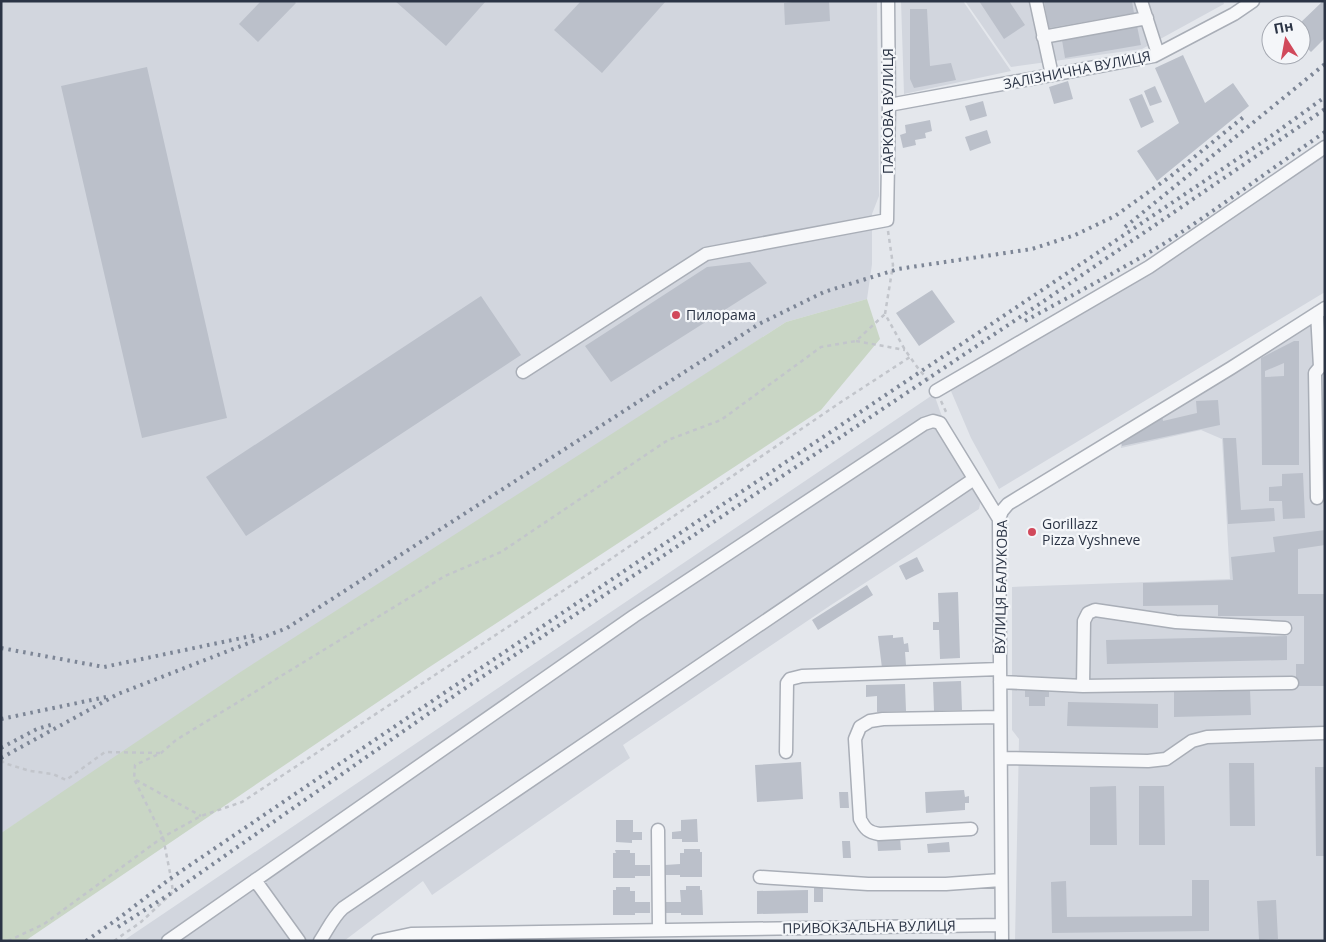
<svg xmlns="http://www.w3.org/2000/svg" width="1326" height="942" font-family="'Open Sans',sans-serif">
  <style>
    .built { fill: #d2d6de }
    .green { fill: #c9d6c5 }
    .building { fill: #bbc0ca; fill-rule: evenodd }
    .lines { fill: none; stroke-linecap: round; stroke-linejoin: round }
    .minor-casing { stroke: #a9aeb7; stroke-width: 15 }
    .path { stroke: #c2c5cb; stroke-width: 2.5; stroke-dasharray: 4 4; stroke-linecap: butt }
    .minor { stroke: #f7f8fa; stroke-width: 12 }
    .rail { stroke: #7d8696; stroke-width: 4; stroke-dasharray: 2.5 5; stroke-linecap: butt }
    .poi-dot { fill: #d1495b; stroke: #f4f6f9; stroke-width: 2 }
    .labels { text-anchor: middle; stroke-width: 4.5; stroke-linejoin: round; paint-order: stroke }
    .street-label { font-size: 14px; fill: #2b3445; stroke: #f4f6f9 }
    .poi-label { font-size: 14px; fill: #2b3445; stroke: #f4f6f9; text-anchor: start }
  </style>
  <rect width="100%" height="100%" fill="#e4e7ec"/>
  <path class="built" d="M1 1H877L879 196 872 214V264L867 299 786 322 1 833Z
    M901 1H963L1011 71 904 94Z
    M965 1H1223L1224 4 1142 49 1011 67Z
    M1325 153V292L999 489 971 438 948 384Z
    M1325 315V941H1015L1019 739 1012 730V587L1230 579 1222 439 1201 430 1121 448 1120 438Z
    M934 394 952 445 981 499 979 509 831 605 623 745 630 758 432 895 423 881 344 941H123Z"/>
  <path class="green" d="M867 299 880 339 821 410 428 668 25 941H1V833L239 673 786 322Z"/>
  <path class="building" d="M261 1H294L296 3 258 42 239 24Z
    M395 1H486L446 46Z
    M581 1H666L602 73 554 30Z
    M800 1H829L830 21 785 25 784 3Z
    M979 1H1009L1025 25 1004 39Z
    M1044 1H1132L1134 13 1049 28Z
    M1323 1H1325V38L1311 52 1301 42V25H1298Z
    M910 9H927L930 66 951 63 956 80 914 88 910 79Z
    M1137 26 1141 45 1065 58 1062 40Z
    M1183 55 1205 103 1233 83 1249 106 1157 181 1137 151 1179 123 1155 68Z
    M147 67 227 418 142 438 61 86Z
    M1068 81 1073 99 1054 104 1049 87Z
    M1155 86 1162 102 1150 106 1144 91Z
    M1142 94 1154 122 1141 128 1129 99Z
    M983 101 987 116 970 121 965 106Z
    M930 120 932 131 925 133 926 138 915 140 916 145 903 148 900 135 906 133 905 125Z
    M987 130 991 143 970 151 965 137Z
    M750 262 767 283 611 382 585 346 707 267Z
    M932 290 955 322 919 346 896 313Z
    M481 296 521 355 246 536 206 477Z
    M1294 341H1299V465H1262L1261 358ZM1284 363V376L1265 377V371Z
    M1218 400 1220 425 1122 446 1121 439 1162 415 1163 421 1197 413 1196 401Z
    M1223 438H1236L1241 510 1274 508 1275 521 1228 524Z
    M1303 473 1305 518 1283 519 1282 501H1269V487L1282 486V474Z
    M1325 530V545L1298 549V594H1325V686H1296V664H1304V616H1218V605L1143 606V583L1233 580 1231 557 1275 552 1273 537Z
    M917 557 924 571 906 580 899 566Z
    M867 585 873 595 818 630 812 620Z
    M958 592 960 658 940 659 939 630H933V622H939L938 593Z
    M893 635V638L903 637 904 644 908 643 909 652H905L906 665 882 668 878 636Z
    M1287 636V660L1107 664 1106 640Z
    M961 681 962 710 934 711 933 682Z
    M905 684 906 711 877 712V696L866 697V685Z
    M1025 688H1049V697H1045V706H1029V697H1025Z
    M1250 690 1251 715 1174 717V692Z
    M1068 702 1158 704V728L1067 726Z
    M801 762 803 799 757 802 755 765Z
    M1229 763H1254L1255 826H1230Z
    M1315 767H1325V856H1316Z
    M1116 786 1117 845H1090V787Z
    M1139 786H1164L1165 845H1139Z
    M964 790 965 797 969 796V803H965V810L926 813 925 792Z
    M839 792H848L849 808H840Z
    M697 819 698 842H682V839H672V832L681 831V820Z
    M616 820H633V832H642V840H632V843L616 842Z
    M900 837 901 850 878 851 877 838Z
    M842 841H850L851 858H843Z
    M949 842 950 852 928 853 927 844Z
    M684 849H700V852H702V877H680V875H665V865L680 864V853H684Z
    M615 850H630V853H635V865H650V876H635V878H613V853H616Z
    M1192 880H1209V931L1052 933 1051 882 1066 881 1067 917 1192 916Z
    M686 886H700V890H702L703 915H681V913H666V902H681L680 890H686Z
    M616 887H630V891H635V902H650V913H635V915H613V890H616Z
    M814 888H823V902H814Z
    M808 890V913L757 914V891Z
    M1276 900 1278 939 1259 940 1257 901Z"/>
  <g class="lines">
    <defs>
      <path id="minor" d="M1036 1 1052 75
        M1141 1 1158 54
        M1043 37 1147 18
        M889 105 1154 56 1234 14 1253 1
        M1317 313 1320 367 1315 373 1317 498
        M523 372 706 254 887 220 889 105 888 1
        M936 391 1149 267 1325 147
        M1000 682 1083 686 1292 683
        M1083 686 1084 621 1088 613 1095 610 1176 622 1285 628
        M786 752 787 683 790 679 802 676 1000 669
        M1001 758 1148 761 1166 759 1192 741 1207 737 1325 733
        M971 829 879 834C868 832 865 829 860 819L855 739 860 727 870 721 883 719 1000 717
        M658 830 659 930
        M760 877 868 884H946L1001 880
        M255 880 299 941
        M168 941 634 616 924 424 933 421 940 423 999 519
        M320 941C328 929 333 917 343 908L974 479
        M378 941 411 934 1002 925
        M1002 941 999 519 1002 511 1008 504 1231 368 1325 308"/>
    </defs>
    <use href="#minor" class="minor-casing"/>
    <path class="path" d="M888 231 893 265 885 314 905 350 920 371 924 375 929 381
      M856 341 905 350
      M941 401 947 414
      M1 760 4 763 30 771 53 774 66 780 105 752 160 753
      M136 780 201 816
      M8 941 44 924 163 837 201 816 242 802 602 565 841 402 910 357
      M114 941 141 922 173 892 171 878 163 837 134 779 135 765 161 753 176 740 445 576 501 552 668 440 721 420 821 347 856 341 885 314"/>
    <use href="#minor" class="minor"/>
    <path class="rail" d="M1125 227 1325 64
      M1025 321C1072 295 1119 271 1165 243 1219 208 1271 169 1325 132
      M1 648 104 667 256 635
      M1 719 106 697
      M1 748 37 729 54 724
      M1 758 118 694 287 628 759 324 824 292 898 269 1032 249 1075 235 1115 216 1171 176 1246 115
      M118 927 173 892 461 691 1041 303 1325 109
      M86 941 119 918 171 878 698 521 1267 139 1325 97"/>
  </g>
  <g class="poi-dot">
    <circle cx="676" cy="315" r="5"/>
    <circle cx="1032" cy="532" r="5"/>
  </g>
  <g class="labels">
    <g class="street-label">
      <text transform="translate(1077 70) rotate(-11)" y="5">ЗАЛІЗНИЧНА ВУЛИЦЯ</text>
      <text transform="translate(888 111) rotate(-90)" y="5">ПАРКОВА ВУЛИЦЯ</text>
      <text transform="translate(1001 587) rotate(-89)" y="5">ВУЛИЦЯ БАЛУКОВА</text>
      <text transform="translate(869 927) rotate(-1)" y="5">ПРИВОКЗАЛЬНА ВУЛИЦЯ</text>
    </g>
    <g class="poi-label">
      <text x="686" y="320">Пилорама</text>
      <text x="1042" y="529">Gorillazz<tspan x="1042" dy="16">Pizza Vyshneve</tspan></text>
    </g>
  </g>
  <rect width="1326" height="942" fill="none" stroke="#2b3445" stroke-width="5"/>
  <g transform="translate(1286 40) rotate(349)"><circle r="24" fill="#f4f6f9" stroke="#a4a8b1"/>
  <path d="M0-4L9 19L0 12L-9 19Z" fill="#d1495b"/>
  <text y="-8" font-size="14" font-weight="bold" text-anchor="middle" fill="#2b3445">Пн</text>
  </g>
</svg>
